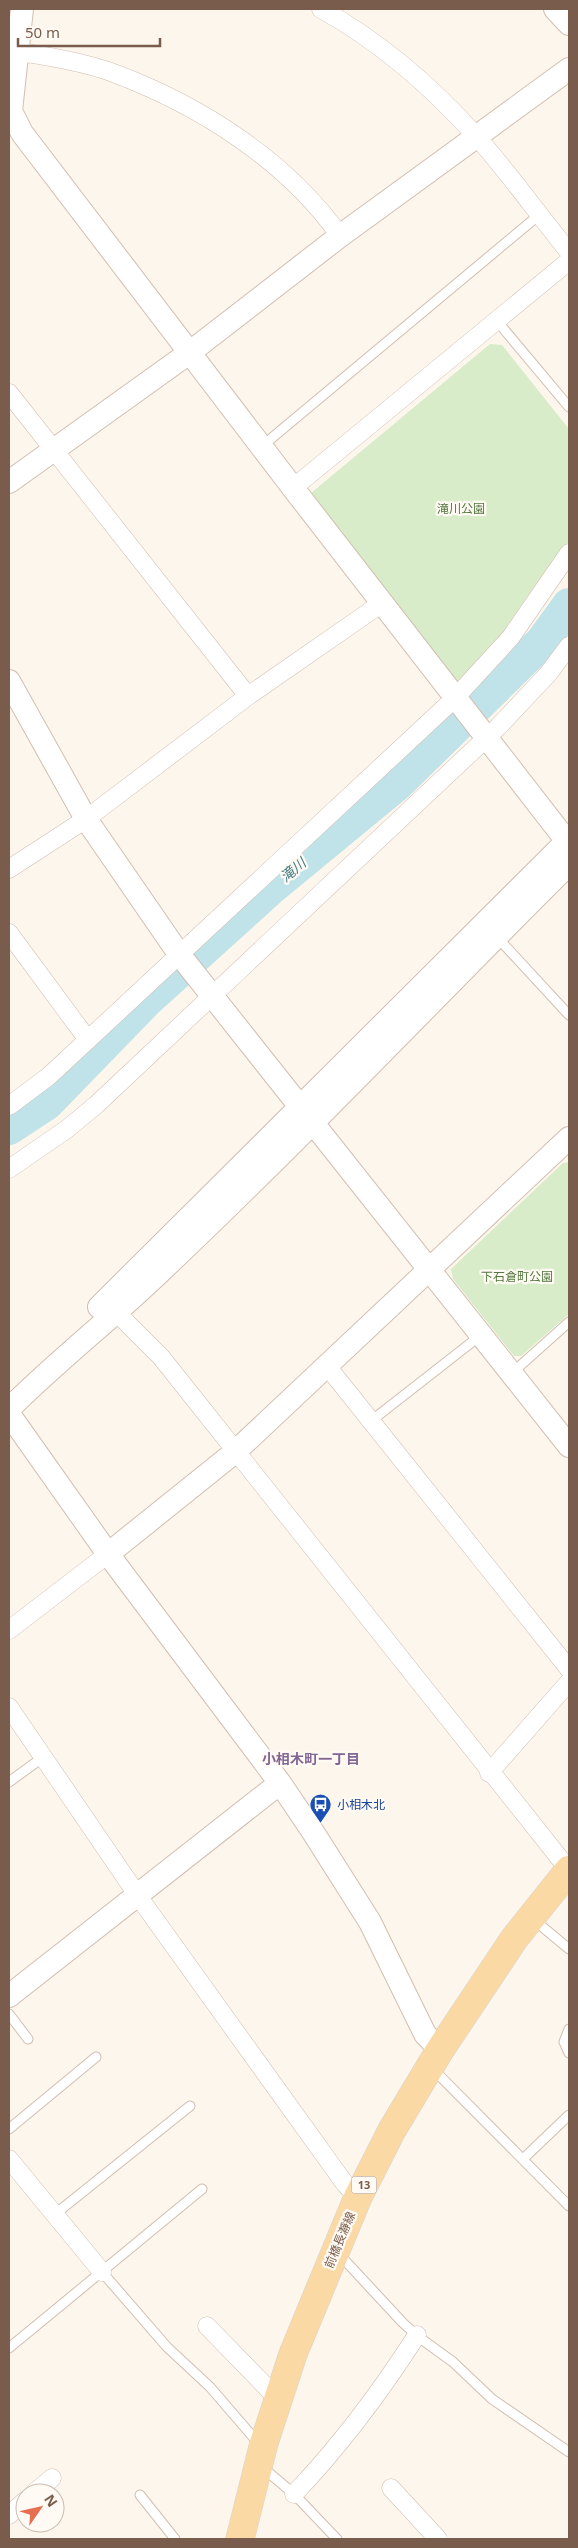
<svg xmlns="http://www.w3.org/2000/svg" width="578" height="2548" font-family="'Noto Sans','Noto Sans JP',sans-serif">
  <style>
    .green { fill: #d8ecc9 }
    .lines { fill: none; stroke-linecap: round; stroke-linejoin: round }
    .river { stroke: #bfe3e8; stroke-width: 34 }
    .service-casing { stroke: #d1beb0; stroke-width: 11 }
    .minor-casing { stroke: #d1beb0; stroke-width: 19 }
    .tertiary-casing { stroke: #d1beb0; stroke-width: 24 }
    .primary-casing { stroke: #dad1cd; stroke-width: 29 }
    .service { stroke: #fff; stroke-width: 9 }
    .minor { stroke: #fff; stroke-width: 18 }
    .tertiary { stroke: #fff; stroke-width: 22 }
    .primary { stroke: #fbd9a5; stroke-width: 28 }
    .labels { text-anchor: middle; stroke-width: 4.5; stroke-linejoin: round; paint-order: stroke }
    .shield { fill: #fffaf3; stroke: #a28b7f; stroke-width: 1 }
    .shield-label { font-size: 11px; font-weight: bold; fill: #7a5c4d }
    .park-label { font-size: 12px; fill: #537a41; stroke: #fffaf3 }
    .transit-label { font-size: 12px; fill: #164399; stroke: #fffaf3; text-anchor: start }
    .street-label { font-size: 12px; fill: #7a5c4d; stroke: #fffaf3 }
    .water-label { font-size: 14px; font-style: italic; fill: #437c86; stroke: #fffaf3 }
    .neighbourhood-label { font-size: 14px; font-weight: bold; fill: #846695; stroke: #fffaf3 }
  </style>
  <rect width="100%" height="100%" fill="#fdf6ec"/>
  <path class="green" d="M490 344 502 345 569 429V544L538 593 464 681H457L311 493Z
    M569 1162V1314L521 1356H514L453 1279 451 1269 563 1163Z"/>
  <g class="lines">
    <path class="river" d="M9 1128 47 1103 146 1001 271 888 396 785 542 642 569 605"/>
    <defs>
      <path id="service" d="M497 321 569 407
        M261 447 539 215
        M496 936 569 1015
        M512 1373 569 1322
        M371 1421 481 1335
        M9 1782 42 1758
        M533 1919 569 1949
        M9 2014 28 2039
        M569 2029 564 2042 569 2053
        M432 2068 569 2206
        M9 2129 96 2057
        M523 2159 569 2115
        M54 2215 190 2106
        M338 2253 403 2323 420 2338 453 2362 492 2399 569 2452
        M102 2272 167 2347 210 2387 254 2438 262 2442
        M9 2348 202 2189
        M262 2467 294 2494 337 2539
        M140 2495 175 2539"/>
      <path id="minor" d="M321 9C379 41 432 87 476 136 509 173 538 214 569 252
        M9 51C38 54 89 63 116 74 201 106 287 161 340 236
        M9 393 248 696
        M293 488 569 261
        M9 869 86 819 248 696 382 603
        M9 933 88 1040
        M9 1106 49 1076 455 698 511 637 569 553
        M9 1169 67 1129 96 1105 498 727 548 674 569 646
        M107 1303 161 1357 569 1870
        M327 1366 569 1669
        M9 1630 108 1554
        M9 1707 138 1896 345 2184 358 2197
        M489 1773 569 1682
        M9 2159 102 2272
        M207 2326 278 2399
        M391 2488 438 2539
        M34 2493 52 2478
        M294 2494C340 2446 381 2391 417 2335
        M9 2515 25 2501"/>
      <path id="tertiary" d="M22 9 11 111 22 133 293 488 569 844
        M555 9 569 24
        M9 482 189 353 340 236 569 69
        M9 681 86 819 179 954 569 1446
        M99 1307 569 839
        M9 1409C57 1361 111 1319 160 1272 300 1140 433 999 569 864
        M9 1414 108 1554 280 1783 313 1832 370 1922 425 2034 440 2050
        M108 1554 235 1452 569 1138
        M9 1996 280 1783"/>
      <path id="primary" d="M240 2539 264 2443 293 2354 358 2197 392 2130 440 2050 514 1939 569 1870"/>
    </defs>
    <use href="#service" class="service-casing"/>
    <use href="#minor" class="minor-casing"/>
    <use href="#tertiary" class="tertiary-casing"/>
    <use href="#primary" class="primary-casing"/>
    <use href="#service" class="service"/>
    <use href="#minor" class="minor"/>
    <use href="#tertiary" class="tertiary"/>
    <use href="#primary" class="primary"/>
  </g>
  <defs>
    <symbol id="bus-pin" viewBox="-11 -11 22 30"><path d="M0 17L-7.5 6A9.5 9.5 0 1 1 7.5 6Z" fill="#1a4fb4" stroke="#fffaf3"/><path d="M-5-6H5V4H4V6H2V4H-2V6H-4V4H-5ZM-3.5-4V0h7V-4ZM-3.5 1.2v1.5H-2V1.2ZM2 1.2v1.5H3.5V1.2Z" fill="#fff"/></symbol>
  </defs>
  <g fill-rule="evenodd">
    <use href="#bus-pin" x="308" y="1792" width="25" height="34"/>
  </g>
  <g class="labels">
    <rect class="shield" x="351.5" y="2176.5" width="25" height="17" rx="4"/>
    <g class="shield-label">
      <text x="364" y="2189">13</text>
    </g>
    <g class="park-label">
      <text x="461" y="513">滝川公園</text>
      <text x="517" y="1281">下石倉町公園</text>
    </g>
    <g class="transit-label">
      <text x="337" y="1809">小相木北</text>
    </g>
    <g class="street-label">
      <text transform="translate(340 2240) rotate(-67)" y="4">前橋長瀞線</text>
    </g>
    <g class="water-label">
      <text transform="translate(293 870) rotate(-40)" y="5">滝川</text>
    </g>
    <g class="neighbourhood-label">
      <text x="311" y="1764">小相木町一丁目</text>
    </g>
  </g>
  <rect width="578" height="2548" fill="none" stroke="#7a5c4d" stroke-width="20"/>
  <g transform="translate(40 2508) rotate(56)"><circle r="24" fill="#fffaf3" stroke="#cabbb1"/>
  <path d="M0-4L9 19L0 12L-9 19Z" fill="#e76f51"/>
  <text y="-8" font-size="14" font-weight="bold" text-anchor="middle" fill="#7a5c4d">N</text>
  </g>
  <path d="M18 38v8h142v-8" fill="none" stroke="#7a5c4d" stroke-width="2.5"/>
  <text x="25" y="38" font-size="15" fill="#7a5c4d" stroke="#fffaf3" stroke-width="4" paint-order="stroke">50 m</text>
</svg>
